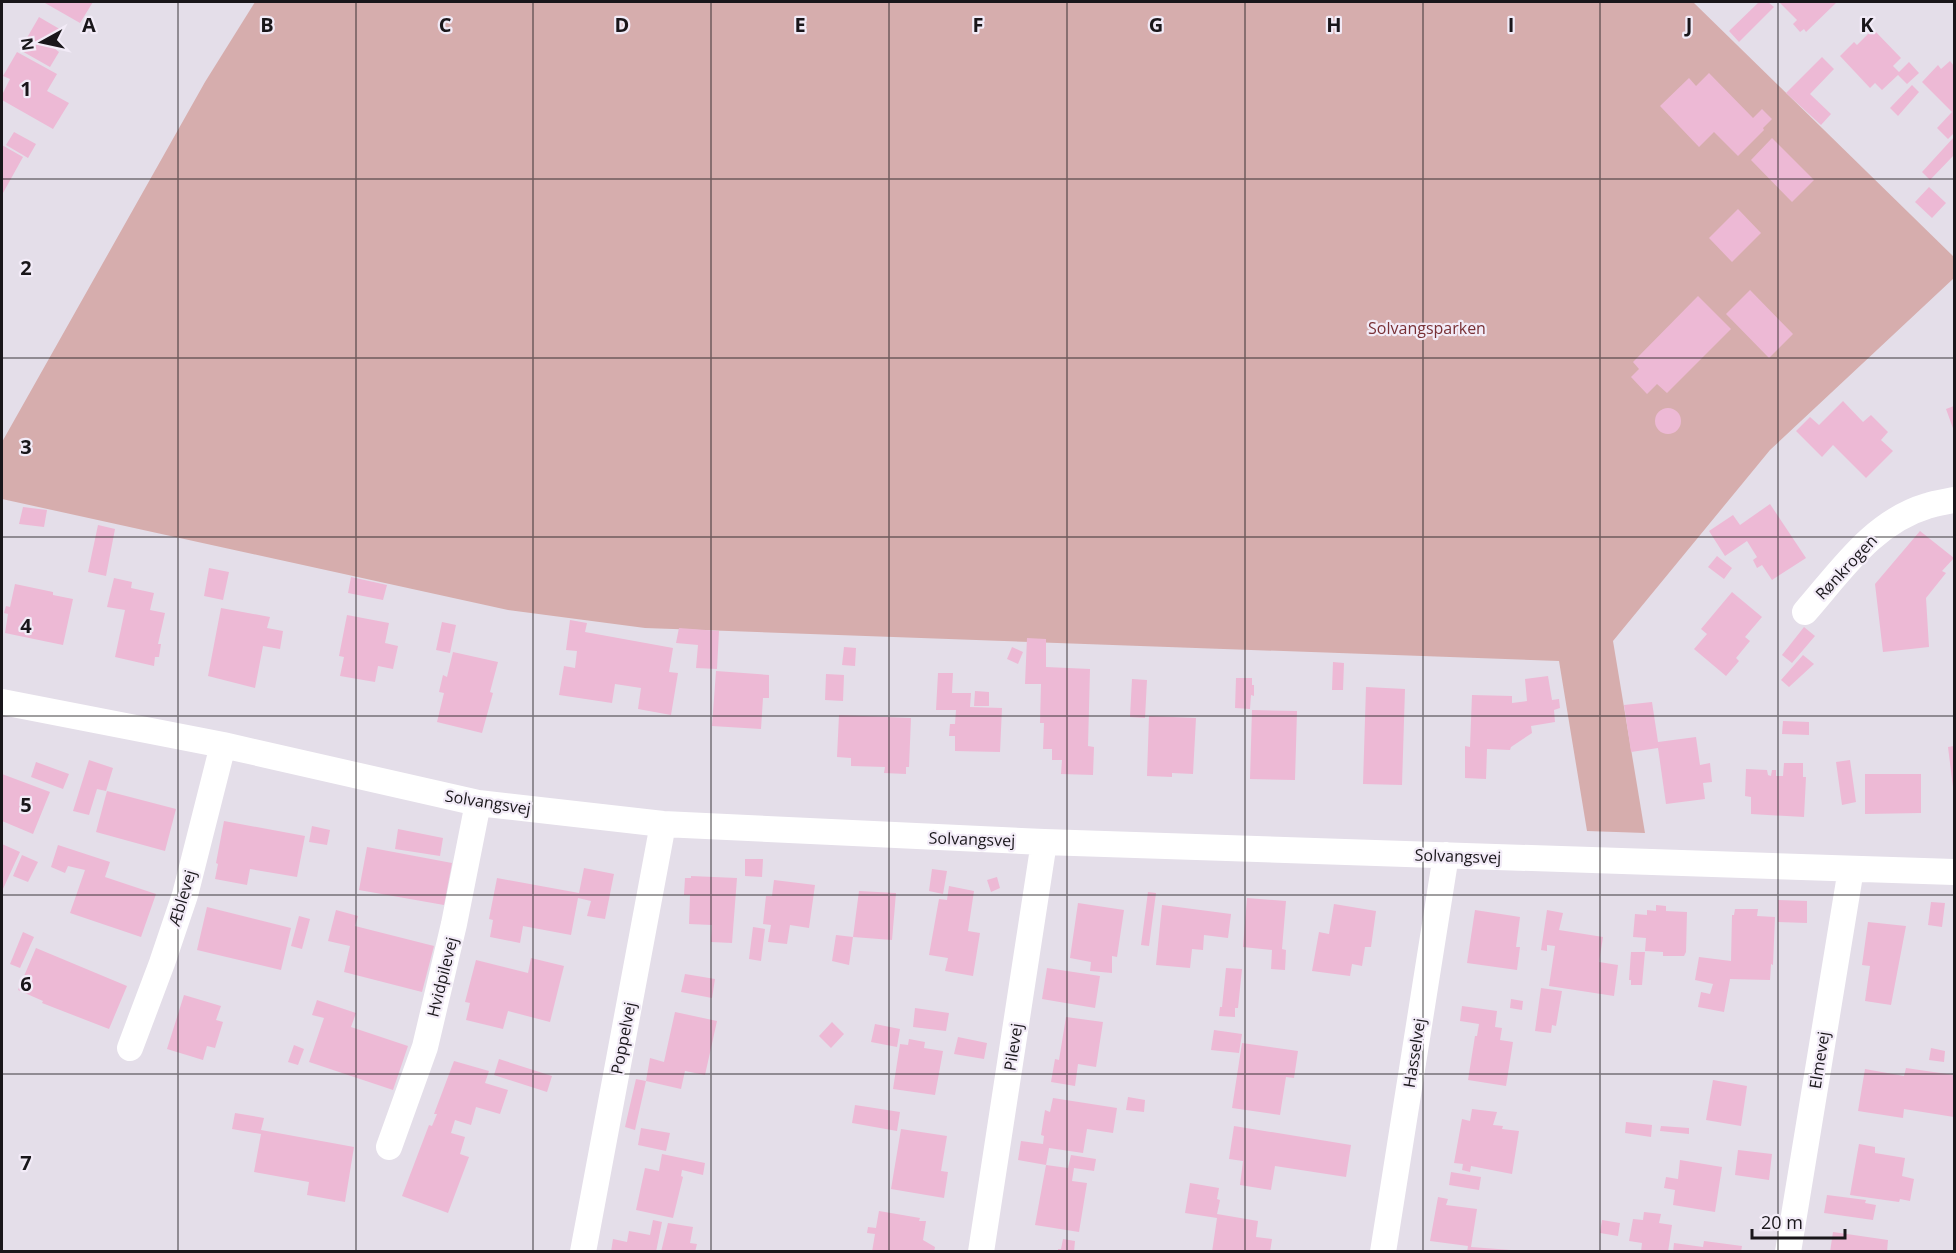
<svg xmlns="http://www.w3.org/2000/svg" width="1956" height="1253" font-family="'Open Sans',sans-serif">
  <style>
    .green { fill: #d6adad }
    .building { fill: #edb9d5 }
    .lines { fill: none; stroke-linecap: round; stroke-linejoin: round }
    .street { stroke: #fff; stroke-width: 26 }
    .grid { fill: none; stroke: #19161a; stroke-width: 1.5; stroke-opacity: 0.55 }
    .labels { text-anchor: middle; stroke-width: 4.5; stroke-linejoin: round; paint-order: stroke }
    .park-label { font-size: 16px; fill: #783035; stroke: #f2ebf7 }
    .street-label { font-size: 16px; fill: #19161a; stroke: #f2ebf7 }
    .grid-label { font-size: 20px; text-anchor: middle; font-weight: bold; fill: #19161a; stroke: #f2ebf7; stroke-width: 4.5; stroke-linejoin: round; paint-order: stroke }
  </style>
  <rect width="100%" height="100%" fill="#e4dee9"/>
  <path class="green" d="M255 2H1693L1954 257V278L1770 450 1613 641 1645 833 1587 831 1559 661 645 628 508 610 2 499V442L205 82Z"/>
  <path class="building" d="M46 2H93L80 23 45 3Z
    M1759 2H1768L1774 7 1739 42 1729 31Z
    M1779 2H1837L1806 32 1804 29 1800 32 1793 24 1797 20Z
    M39 17 63 31 54 48 59 52 50 67 20 50Z
    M1873 29 1901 58 1893 66 1899 72 1909 62 1919 73 1907 84 1898 75 1882 90 1875 83 1870 88 1840 56 1854 42 1857 45Z
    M17 52 57 74 47 91 69 103 53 129 2 100V95L10 79 3 76Z
    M1822 57 1834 69 1810 94 1831 114 1821 125 1786 93Z
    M1950 61 1954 66V133L1948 139 1937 128 1952 112 1922 82 1938 65 1941 69Z
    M1709 73 1753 118 1762 109 1772 119 1763 128 1764 130 1738 156 1714 132 1699 147 1660 106 1689 78 1696 86Z
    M1912 85 1919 92 1898 116 1890 108Z
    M14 132 36 144 28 158 6 145Z
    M1954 137V155L1930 180 1922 172Z
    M1772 138 1814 180 1792 202 1751 160Z
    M2 145 23 157 3 193 2 192Z
    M1929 187 1946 203 1932 218 1915 202Z
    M1738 209 1761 233 1732 262 1709 238Z
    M1750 290 1793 334 1769 358 1726 314Z
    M1698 296 1731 329 1667 393 1657 384 1647 394 1631 377 1639 369 1633 362Z
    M1843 401 1863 422 1871 415 1888 432 1881 440 1893 451 1866 478 1833 445 1822 457 1796 431 1810 417 1819 425Z
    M1954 406V431L1946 409Z
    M1655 421a13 13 0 1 1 26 0a13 13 0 1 1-26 0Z
    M1770 504 1806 558 1772 580 1762 565 1757 568 1753 560 1757 557 1747 541 1725 556 1709 531 1733 515 1740 525Z
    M23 507 47 510 44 527 19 524Z
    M98 525 115 529 106 576 88 572Z
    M1920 531 1954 558 1942 571 1946 573 1926 598 1929 647 1883 652 1875 584Z
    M1717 556 1732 568 1724 579 1708 567Z
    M209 568 229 572 223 600 204 596Z
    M351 577 387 585 383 600 348 593Z
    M114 578 132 582 131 588 154 593 150 610 165 613 158 644H161L159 657H155L154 666 115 657 125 610 107 607Z
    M15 584 53 592V595L73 599 63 645 5 633 8 614 4 613 6 606 10 607Z
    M1732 592 1762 617 1745 637 1750 641 1736 658 1739 661 1726 676 1694 649 1707 634 1701 629Z
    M221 608 270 617 267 628 283 631 280 649 263 646 255 688 208 676Z
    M347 615 389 623 385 643 398 646 393 669 378 666 375 682 340 676 344 657 339 656Z
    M570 620 587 623 585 632 673 648 669 672 678 673 671 715 638 709 641 688 615 684 612 703 559 695 564 666 575 668 577 651 566 650Z
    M442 622 456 625 450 653 436 650Z
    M1804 627 1815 636 1792 663 1782 655Z
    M679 628 719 631 717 669 696 668 698 645 676 643Z
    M1027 638 1046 639V667L1090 669 1088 746 1094 747 1093 775 1061 774 1062 760H1052V749H1043L1044 723H1040L1041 684H1025Z
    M844 647 856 648 855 666 842 665Z
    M1012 647 1023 652 1018 664 1007 659Z
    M453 652 498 662 490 692 493 693 482 733 437 722 444 693 439 692 443 675 447 677Z
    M1803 655 1814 664 1789 687 1781 680Z
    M1333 662 1344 663 1343 690H1332Z
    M716 671 769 675V698H763L761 729 712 726Z
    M938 673H953L952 693H971L970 707 1002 708 1000 752 955 751V736H949L950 724H955L956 710H936Z
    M826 674 844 675 843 701 825 700Z
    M1548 676 1552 700 1559 699 1560 708 1554 710 1555 722 1531 726 1532 733 1511 747 1510 750 1487 749 1486 779 1465 778V746L1470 747 1472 695 1512 696V703L1527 701 1525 679Z
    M1236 678H1252V685H1254V696L1251 695 1250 709 1235 708Z
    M1132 679 1147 680 1145 718 1130 717Z
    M1366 687 1405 689 1402 785 1363 784Z
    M975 691 989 692V706H974Z
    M1652 702 1658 742 1696 737 1700 765 1710 763 1712 782 1703 783 1705 799 1666 804 1658 748 1631 752 1624 705Z
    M1252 710 1297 711 1295 780 1250 779Z
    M839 715 911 718 909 767H906V774L884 773 885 767 851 766V758L837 757Z
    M1149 716 1196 718 1193 774 1172 773V777L1147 776Z
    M1783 721 1809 722V735L1782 734Z
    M1954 746V787H1953L1948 747Z
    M89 760 113 768 106 791 97 789 89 815 73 811Z
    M1850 760 1856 802 1842 805 1836 762Z
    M36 762 69 774 63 789 31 777Z
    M1784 763H1803V777H1806L1804 817 1751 814V797L1745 796 1746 769 1767 770 1768 775 1771 776 1772 770H1776V776H1783Z
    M2 774 50 792 33 834 2 821Z
    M1865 774H1921V813L1865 814Z
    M107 791 176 809 165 851 96 832Z
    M224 821 305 836 297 877 250 869 247 885 215 879 218 864 216 863Z
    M312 826 330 830 327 845 309 842Z
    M398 829 443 838 440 856 395 849Z
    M2 844 20 852 2 891Z
    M58 845 110 862 105 877 156 894 141 937 70 913 85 870 68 866 65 873 51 867Z
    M367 847 452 863 444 905 359 890Z
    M22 855 38 862 28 882 13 876Z
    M745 859H763L762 877 745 876Z
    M584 868 614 874 605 919 587 916 591 901 578 898 571 935 523 926 520 943 490 937 493 920 489 919 497 878 579 893Z
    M932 869 947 871 943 894 929 891Z
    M691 876 737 878 732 943 711 942 712 925 689 924 690 895H684L685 878H691Z
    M997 877 1000 888 991 892 987 880Z
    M774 880 815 885 809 928 790 925 787 944 768 942 771 925 763 924 766 896H772Z
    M949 886 974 891 968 931 980 933 973 976 945 971 948 958 929 955 939 899 947 900Z
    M859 891 896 893 892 940 853 937Z
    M1148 892 1156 893 1149 946 1141 945Z
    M1247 898 1286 901 1282 949 1286 950 1285 970 1271 969 1272 950 1243 947Z
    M1778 900 1807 901V923L1778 922Z
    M1931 902 1945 903 1942 927 1928 925Z
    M1078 903 1124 910 1117 957 1112 956V973L1090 971 1091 962 1070 958Z
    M1334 904 1376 911 1371 947H1365L1362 966 1352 964 1350 976 1312 971 1319 932 1329 934Z
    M1162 905 1231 914 1228 938 1204 935 1203 950 1192 949 1190 968 1156 965Z
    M1656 905 1666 906V911L1687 912 1686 952 1684 956H1663V952L1645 951 1646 938 1633 937 1635 914 1647 915V910L1656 911Z
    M207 907 291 928 281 970 197 950Z
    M1735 909H1758L1757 916 1775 917 1773 965 1771 964 1770 980 1730 979 1724 1012 1698 1007 1701 992 1710 994 1713 984 1695 980 1699 957 1731 961 1732 915H1734Z
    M336 910 358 916 355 926 434 946 422 992 344 972 350 946 328 941Z
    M1475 910 1520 917 1516 947H1520L1517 970 1467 963Z
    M1547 910 1563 913 1559 930 1603 937 1599 962 1618 965 1614 996 1549 986 1555 946 1547 945V951L1541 950Z
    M299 916 310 919 302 949 291 946Z
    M1868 922 1906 926 1891 1005 1865 1001 1870 966 1862 965Z
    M753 927 765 929 761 961 749 959Z
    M23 932 34 937 20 968 10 964Z
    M836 935 853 937 849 965 832 961Z
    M36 948 127 986 109 1029 42 1003 43 1001 18 990Z
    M1631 952H1645L1642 985H1631V980H1629Z
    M531 958 564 966 550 1022 508 1011 503 1029 466 1020 470 1003 465 1002 476 960 528 973Z
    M1047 968 1100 976 1095 1008 1042 999Z
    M1226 968 1242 969 1238 1008H1235V1017L1219 1016 1220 1007H1222Z
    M685 974 715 979 712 998 681 992Z
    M1541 988 1562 991 1556 1026 1552 1025 1551 1033 1535 1031Z
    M184 995 221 1006 216 1020 223 1022 215 1048 207 1046 203 1060 167 1049Z
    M1511 999 1523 1001 1522 1010 1510 1008Z
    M317 1000 356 1013 351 1027 408 1046 393 1090 309 1062 324 1018 312 1015Z
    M1462 1006 1497 1011 1495 1027 1502 1028 1500 1040 1513 1042 1506 1086 1468 1080 1475 1036H1477L1479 1024 1460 1021Z
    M915 1008 949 1013 946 1031 913 1027Z
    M675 1012 717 1021 705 1075 685 1071 681 1089 646 1081 650 1058 664 1062Z
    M1066 1017 1103 1022 1096 1067 1078 1064 1075 1086 1051 1082 1055 1059 1059 1060Z
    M832 1022 844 1034 831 1048 819 1036Z
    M875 1024 900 1029 897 1047 871 1042Z
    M1214 1030 1242 1034 1239 1053 1211 1050Z
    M958 1037 987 1043 984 1059 954 1054Z
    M909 1039 925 1042 924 1048 943 1051 935 1095 893 1089 900 1044 908 1045Z
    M1242 1043 1298 1051 1294 1078 1286 1077 1280 1115 1232 1108Z
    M294 1045 304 1049 298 1065 288 1062Z
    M1931 1048 1945 1051 1944 1062 1929 1060Z
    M499 1059 552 1076 547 1092 494 1075Z
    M454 1061 489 1071 485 1083 508 1090 500 1114 476 1107 471 1125 455 1120 451 1133 465 1137 460 1154 469 1157 448 1213 402 1196 429 1125 432 1126 437 1114H434Z
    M1906 1068 1954 1075V1117L1904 1109 1903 1118 1858 1111 1865 1069 1904 1076Z
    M636 1079 646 1081 635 1130 625 1127Z
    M1713 1080 1747 1086 1741 1126 1706 1120Z
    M1128 1097 1145 1100 1144 1112 1126 1110Z
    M1053 1098 1117 1108 1113 1133 1087 1129 1083 1153 1049 1148 1046 1165 1018 1160 1021 1141 1043 1144 1044 1136 1041 1135 1045 1110 1050 1112Z
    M855 1105 900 1112 897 1131 852 1123Z
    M1472 1109 1497 1112 1493 1125 1503 1126 1502 1129 1519 1131 1512 1174 1471 1166 1470 1172 1462 1170 1463 1164 1454 1163 1462 1119 1470 1121Z
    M235 1113 264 1118 261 1130 354 1147 345 1202 307 1195 309 1182 254 1172 261 1134 232 1129Z
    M1626 1122 1652 1125 1651 1137 1625 1133Z
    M1234 1126 1351 1145 1346 1177 1275 1166 1271 1190 1240 1185 1243 1161 1229 1159Z
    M1661 1126 1689 1128V1134L1660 1131Z
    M641 1128 670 1133 666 1151 638 1145Z
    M901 1129 947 1136 941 1171 948 1172 944 1198 891 1189Z
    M1859 1144 1875 1147V1153L1905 1158 1902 1176 1914 1179 1910 1201 1900 1199 1899 1202 1850 1195Z
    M1738 1150 1772 1154 1769 1180 1735 1175Z
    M662 1154 705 1163 703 1175 682 1170 681 1176 683 1177 673 1218 636 1210 645 1168 659 1171Z
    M1071 1155 1096 1159 1094 1171 1074 1168 1072 1181 1087 1183 1079 1232 1035 1225 1046 1165 1068 1168Z
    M1680 1160 1722 1167 1715 1212 1673 1205 1675 1190 1664 1188 1666 1177 1678 1179Z
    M1451 1172 1481 1177 1479 1190 1449 1185Z
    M1190 1183 1219 1188 1217 1199 1220 1200 1217 1214 1258 1221 1256 1237 1272 1239 1270 1252H1212L1217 1218 1185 1213Z
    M1827 1195 1866 1200 1865 1203 1876 1205 1873 1220 1824 1213Z
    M1438 1197 1448 1199 1446 1205 1477 1209 1471 1247 1511 1250 1510 1252H1467L1468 1246 1430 1241Z
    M879 1211 920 1218 919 1221H926L923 1240 935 1247 934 1252H872L875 1234 867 1233 868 1227 876 1228Z
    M1644 1212 1661 1214 1659 1223 1672 1225 1668 1252H1641L1642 1243 1629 1241 1633 1219 1643 1220Z
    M653 1220 662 1222 656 1252H611L613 1239 627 1242 629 1231 650 1235Z
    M1602 1220 1620 1223 1618 1236 1600 1233Z
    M668 1223 693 1227 690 1243 697 1244 695 1252H661Z
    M1833 1232 1888 1240 1887 1252H1830Z
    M1063 1239 1075 1241 1074 1252H1058V1249H1061Z
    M1704 1241 1742 1246 1741 1252H1673L1674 1243 1703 1247Z"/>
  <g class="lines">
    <path class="street" d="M1805 612C1841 571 1873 522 1927 506 1936 503 1945 502 1954 500
      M2 702 223 745 478 803 663 824 1044 842 1954 872
      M130 1048 162 963 185 895 223 745
      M389 1147 425 1047 454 924 478 803
      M583 1252 663 824
      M981 1252 1044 842
      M1383 1252 1446 855
      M1788 1252 1851 869"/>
  </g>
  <path class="grid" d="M178 2V1252M356 2V1252M533 2V1252M711 2V1252M889 2V1252M1067 2V1252M1245 2V1252M1423 2V1252M1600 2V1252M1778 2V1252M2 179H1954M2 358H1954M2 537H1954M2 716H1954M2 895H1954M2 1074H1954"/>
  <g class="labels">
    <g class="park-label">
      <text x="1427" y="334">Solvangsparken</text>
    </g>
    <g class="street-label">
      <text transform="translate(1846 567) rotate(-47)" y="6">Rønkrogen</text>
      <text transform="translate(488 802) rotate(9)" y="6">Solvangsvej</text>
      <text transform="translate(972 839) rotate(2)" y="6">Solvangsvej</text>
      <text transform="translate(1458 856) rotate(2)" y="6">Solvangsvej</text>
      <text transform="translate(182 898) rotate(-73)" y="6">Æblevej</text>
      <text transform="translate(442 977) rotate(-76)" y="6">Hvidpilevej</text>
      <text transform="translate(623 1038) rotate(-79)" y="6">Poppelvej</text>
      <text transform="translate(1013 1047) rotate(-81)" y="6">Pilevej</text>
      <text transform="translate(1414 1053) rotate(-81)" y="6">Hasselvej</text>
      <text transform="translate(1819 1060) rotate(-81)" y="6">Elmevej</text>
    </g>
  </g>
  <g class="grid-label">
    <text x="89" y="32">A</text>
    <text x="267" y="32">B</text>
    <text x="445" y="32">C</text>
    <text x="622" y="32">D</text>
    <text x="800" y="32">E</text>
    <text x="978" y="32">F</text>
    <text x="1156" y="32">G</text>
    <text x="1334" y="32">H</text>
    <text x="1511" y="32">I</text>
    <text x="1689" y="32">J</text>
    <text x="1867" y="32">K</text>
    <text x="26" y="96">1</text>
    <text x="26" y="275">2</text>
    <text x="26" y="454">3</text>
    <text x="26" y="633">4</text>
    <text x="26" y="812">5</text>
    <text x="26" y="991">6</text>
    <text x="26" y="1170">7</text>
  </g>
  <rect width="1956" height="1253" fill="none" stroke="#19161a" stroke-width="6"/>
  <g transform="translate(42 42) rotate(262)" stroke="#f2ebf7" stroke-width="4.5" paint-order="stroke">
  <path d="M0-4.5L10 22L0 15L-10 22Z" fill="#19161a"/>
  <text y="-9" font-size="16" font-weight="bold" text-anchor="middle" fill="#19161a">N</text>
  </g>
  <path d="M1752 1229v9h93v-9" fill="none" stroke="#19161a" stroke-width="3"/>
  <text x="1761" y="1229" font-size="18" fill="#19161a" stroke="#f2ebf7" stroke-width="4.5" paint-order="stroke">20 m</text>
</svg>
